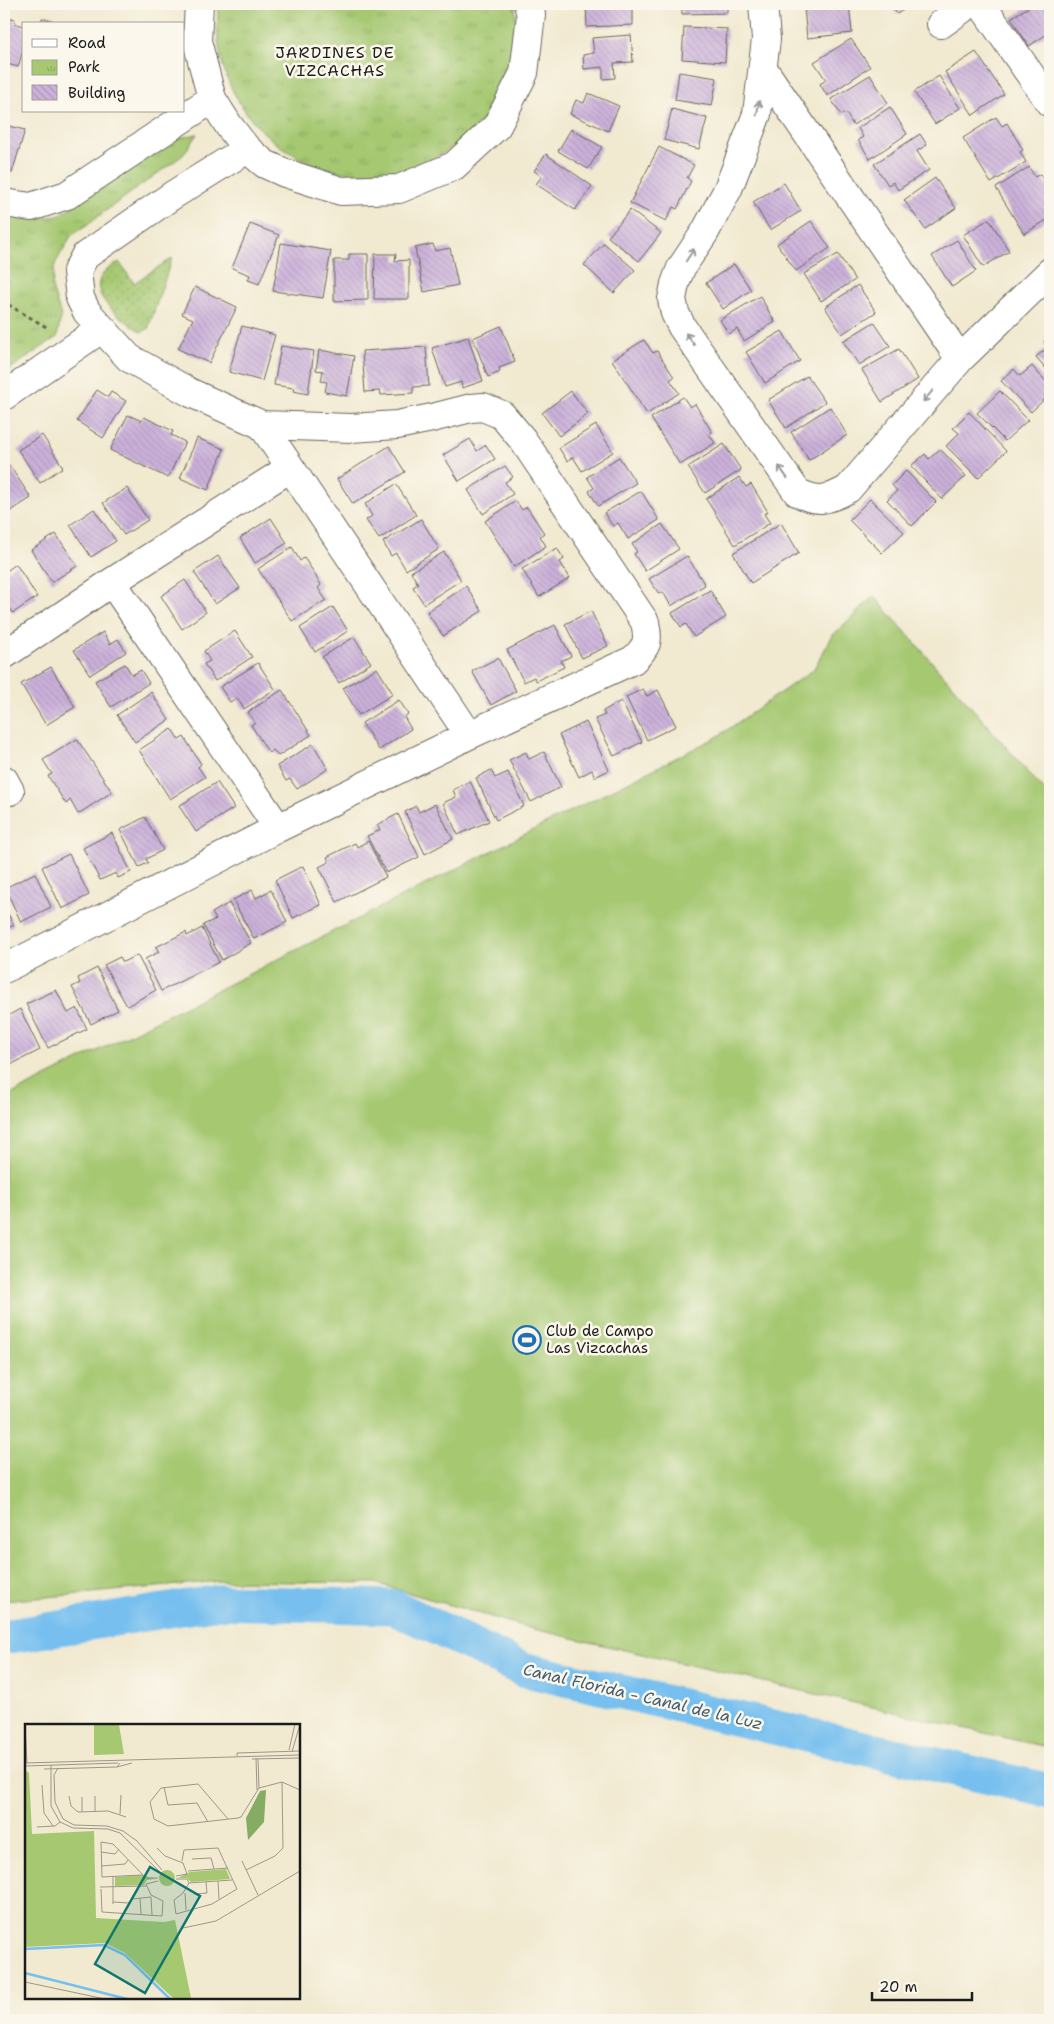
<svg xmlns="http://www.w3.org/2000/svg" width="1054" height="2024" font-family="'Shantell Sans',sans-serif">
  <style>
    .grass { fill: url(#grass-dots); stroke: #607246 }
    .park { fill: url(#park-tufts); stroke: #607246 }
    .pitch { fill: #a5c871; stroke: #607246 }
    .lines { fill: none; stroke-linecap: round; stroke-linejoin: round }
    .canal { stroke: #76bfef; stroke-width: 35 }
    .building { fill: url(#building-back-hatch) }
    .street-casing { stroke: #67645b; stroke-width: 30 }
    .path { stroke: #67645b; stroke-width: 3; stroke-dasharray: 4 4; stroke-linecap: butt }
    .street { stroke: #fff; stroke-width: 28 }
    .oneway { stroke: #999 }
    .labels { text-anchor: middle; stroke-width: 5; stroke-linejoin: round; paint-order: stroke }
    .poi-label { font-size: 15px; fill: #1c1c1c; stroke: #fbf7ec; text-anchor: start }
    .neighbourhood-label { font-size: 16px; letter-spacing: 1px; fill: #1c1c1c; stroke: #fbf7ec }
    .water-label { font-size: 16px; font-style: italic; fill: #405d70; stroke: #fbf7ec }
    .inset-river { fill: none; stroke: #76bfef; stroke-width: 2.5 }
    .inset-road { fill: none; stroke: #9c9788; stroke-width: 1 }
    .view { fill: #0f766e; fill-opacity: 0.15; stroke: #0f766e; stroke-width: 2.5 }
    .inset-edge { fill: none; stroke: #1c1c1c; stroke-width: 2.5 }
  </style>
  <defs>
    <pattern id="grass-dots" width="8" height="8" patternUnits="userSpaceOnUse" patternTransform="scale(1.25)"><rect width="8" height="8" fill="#a5c871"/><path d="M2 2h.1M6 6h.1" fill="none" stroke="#8dab61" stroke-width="1.8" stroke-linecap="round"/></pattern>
    <pattern id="park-tufts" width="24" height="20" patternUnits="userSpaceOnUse" patternTransform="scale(1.25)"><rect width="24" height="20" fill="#a5c871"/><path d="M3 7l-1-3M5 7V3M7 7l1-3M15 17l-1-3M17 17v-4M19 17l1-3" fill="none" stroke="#8dab61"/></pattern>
    <pattern id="building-back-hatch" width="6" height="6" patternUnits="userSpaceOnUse" patternTransform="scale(1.25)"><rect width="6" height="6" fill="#cbb1da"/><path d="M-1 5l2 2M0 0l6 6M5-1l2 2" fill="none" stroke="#ae98ba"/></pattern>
  </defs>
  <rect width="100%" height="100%" fill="#fbf7ec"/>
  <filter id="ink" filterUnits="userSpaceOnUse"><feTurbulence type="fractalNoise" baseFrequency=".02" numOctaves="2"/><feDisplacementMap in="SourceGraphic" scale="10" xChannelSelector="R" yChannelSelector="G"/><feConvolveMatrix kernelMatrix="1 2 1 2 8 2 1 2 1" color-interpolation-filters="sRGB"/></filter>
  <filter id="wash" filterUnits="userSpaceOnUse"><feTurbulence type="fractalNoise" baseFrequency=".0096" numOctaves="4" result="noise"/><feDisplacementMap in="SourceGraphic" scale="20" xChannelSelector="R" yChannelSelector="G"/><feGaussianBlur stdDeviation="1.12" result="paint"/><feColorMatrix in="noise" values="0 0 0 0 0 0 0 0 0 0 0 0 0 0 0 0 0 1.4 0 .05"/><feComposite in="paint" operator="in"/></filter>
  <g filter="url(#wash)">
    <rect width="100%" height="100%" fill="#f1e9d0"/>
    <path class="grass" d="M172 258 148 329 141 332C126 321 81 294 106 271 109 268 114 265 119 262L134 283Z"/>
    <path class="park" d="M219 4H515C516 25 517 47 510 68 470 192 308 212 239 102 221 73 214 37 219 4Z
      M197 134 183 155 71 236 55 264 52 287 61 316 57 337 4 373V212L38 218 58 216 170 140Z"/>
    <path class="pitch" d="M874 596 1050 797V1748L529 1628 375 1583 221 1581 4 1601V1098L717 737 813 670 833 635Z"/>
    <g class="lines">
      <path class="canal" d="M4 1637 219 1602 394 1607 522 1669 1050 1791"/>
    </g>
    <g id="blocks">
      <path class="building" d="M586 4H633V25L587 27Z
        M682 4H727V13L682 14Z
        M849 4 852 33 807 38 804 8Z
        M890 4H913L897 14Z
        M1033 4H1050V32L1029 46 1011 18Z
        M4 16 15 19 14 23 24 26V47L18 67 4 63Z
        M42 18 62 23V24H41Z
        M684 27 727 29 725 62 682 59Z
        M631 35 633 62 614 63 615 78 603 79V67L584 69 583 55 594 53 592 38Z
        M851 39 870 67 827 96 820 84 826 80 814 62Z
        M976 52 1004 94 973 115 945 72Z
        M679 72 717 78 712 106 675 100Z
        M870 75 888 103 853 125 846 113 841 115 831 99Z
        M939 76 960 108 935 124 914 92Z
        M588 93 619 106 608 131 570 114 576 100 584 103Z
        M890 107 907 134 870 159 858 140 863 137 858 128Z
        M672 109 707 118 699 149 664 140Z
        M996 117 1002 126 1007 123 1023 150 1020 152 1026 162 991 183 963 138Z
        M4 125 25 130 12 173 4 171Z
        M571 129 602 147 588 169 558 151Z
        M920 134 927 145 917 151 929 170 898 190 893 182 888 185 874 164Z
        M659 147 694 165 687 178 691 181 677 209 673 207 666 221 630 203Z
        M546 154 592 186 575 210 536 184 542 176 534 171Z
        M1029 167 1035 177 1040 174 1050 191V218L1024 234 996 188Z
        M935 178 956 208 925 229 904 200Z
        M784 183 801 211 770 230 753 202Z
        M630 210 661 233 639 261 608 237Z
        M989 219 1009 251 983 267 963 235Z
        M811 221 830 248 796 271 777 244Z
        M250 224 279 235 259 284 248 280 250 275 232 268Z
        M957 240 976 271 952 287 932 256Z
        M281 243 331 251 323 298 273 291Z
        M604 243 635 270 614 293 584 265Z
        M433 244 435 251 450 248 458 285 424 292 415 248Z
        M349 254H368V300L334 301V260H349Z
        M375 254H396L395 261 409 260V299H374Z
        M838 254 855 280 821 301 804 274Z
        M734 264 751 290 723 309 706 283Z
        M858 285 876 312 842 334 825 307Z
        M195 287 237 307 209 363 178 349 193 319 182 314Z
        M760 296 775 322 744 341 737 329 729 334 720 320Z
        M874 322 890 346 859 365 843 341Z
        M242 326 275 335 262 381 229 372Z
        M501 326 515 362 499 368 500 372 488 377 473 338Z
        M782 331 800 361 765 383 746 352Z
        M468 337 483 381 462 388 461 382 445 387 432 348Z
        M1050 337V373L1036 357 1048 347 1044 342Z
        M644 340 653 353 657 351 674 377 670 380 679 393 647 414 612 360Z
        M281 346 314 351 308 394 293 391 294 388 274 385Z
        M426 347 429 386 413 387V393L381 395 380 391 365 392 362 351Z
        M899 349 918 379 882 402 862 370Z
        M319 350 354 356 347 396 325 392 327 382 321 381 323 371 316 370Z
        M1032 366 1050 386V394L1031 412 1001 381 1014 369 1020 376Z
        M807 376 825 402 786 428 768 400Z
        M97 390 108 397 111 392 126 401 103 438 77 421Z
        M571 391 588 414 559 436 542 413Z
        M1000 391 1028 420 1005 441 977 413Z
        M683 397 690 407 695 404 712 432 709 434 715 443 680 465 651 418Z
        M830 407 847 435 809 460 791 432Z
        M969 412 1006 451 978 478 946 446 959 433 953 428Z
        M128 415 142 421 144 417 173 431 171 435 185 442 168 478 110 450Z
        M596 425 613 452 582 471 573 457 567 461 559 448Z
        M42 435 63 467 40 483 18 450Z
        M197 438 224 449 208 490 180 478Z
        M470 439 477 451 486 445 495 459 459 481 443 455Z
        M724 444 741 470 705 493 688 467Z
        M389 446 405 472 353 504 337 479Z
        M940 449 966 476 942 499 911 466 925 454 929 459Z
        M619 457 636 483 598 506 589 491 594 488 587 477Z
        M10 466 31 498 6 514 4 511V470Z
        M505 466 513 477 505 482 513 494 483 514 468 490Z
        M906 471 936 502 912 526 887 500 897 491 892 485Z
        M739 477 746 487 751 484 768 512 764 514 770 523 735 545 706 499Z
        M396 484 416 515 379 539 366 520 372 516 365 504Z
        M127 488 148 520 124 535 103 503Z
        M641 491 659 520 628 539 618 523 613 526 604 513Z
        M870 499 904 532 882 553 849 520Z
        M516 501 522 510 527 507 544 533 540 536 546 546 514 567 485 521Z
        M94 509 116 541 91 557 70 525Z
        M271 518 287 543 255 563 240 538Z
        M421 519 439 549 406 570 396 553 391 556 383 542Z
        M781 523 799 553 751 583 733 553Z
        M662 524 679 549 645 571 634 554 637 552 632 544Z
        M56 534 77 566 52 582 31 550Z
        M292 547 300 561 304 558 313 571 321 585 318 588 326 600 292 621 258 569Z
        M557 548 564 559 560 562 570 578 539 597 522 569Z
        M444 552 461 580 424 604 413 587 418 584 411 572Z
        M218 556 240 588 215 604 194 572Z
        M687 556 705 585 671 606 663 592 659 594 649 579Z
        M16 564 37 597 13 613 4 599V573Z
        M185 580 206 612 182 629 161 596Z
        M466 586 482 611 443 636 427 612Z
        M710 590 726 617 694 637 686 624 681 627 672 613Z
        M333 607 348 631 315 652 300 628Z
        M591 611 608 646 582 658 565 624Z
        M555 625 571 656 561 661 564 667 536 681 534 677 524 682 507 650Z
        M235 631 252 657 215 681 204 664 210 661 204 651Z
        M103 632 110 644 118 639 126 652 90 675 74 650Z
        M354 637 371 663 339 683 322 657Z
        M498 658 516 691 491 705 472 671Z
        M258 663 275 689 244 709 237 698 230 702 220 687Z
        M125 664 132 675 141 670 149 683 111 707 95 681Z
        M51 667 75 707 46 725 21 684Z
        M377 668 393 694 359 715 343 688Z
        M643 689 647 696 658 690 676 726 647 740 626 697Z
        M282 690 311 735 278 756 273 750 269 753 251 725 255 723 248 712Z
        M151 692 169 720 135 742 117 715Z
        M399 700 408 714 404 717 411 729 379 750 362 723Z
        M621 701 642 742 614 756 595 719 605 715 603 711Z
        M586 722 609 770 595 777 592 770 579 777 559 735Z
        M172 729 179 740 184 737 201 764 198 767 205 777 170 799 139 750Z
        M77 739 112 792 78 814 70 800 66 804 48 776 52 774 43 760Z
        M313 744 328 769 297 789 290 779 286 781 277 766Z
        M526 752 529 759 544 752 561 787 531 802 509 760Z
        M491 770 495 778 508 772 524 806 496 820 476 778Z
        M470 781 489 821 458 835 443 803 456 797 453 790Z
        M217 782 234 808 196 832 179 806Z
        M435 804 453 839 425 854 405 812 416 806 419 812Z
        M398 814 419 857 386 873 367 836 380 830 377 825Z
        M145 817 163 850 146 859 148 863 139 867 120 830Z
        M112 833 131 872 118 878 116 873 100 880 83 848Z
        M368 841 386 877 337 902 319 867 329 862 327 857 355 843 357 847Z
        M69 854 89 895 62 909 42 867Z
        M303 866 321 905 293 918 275 880Z
        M35 873 51 907 21 922 5 888Z
        M252 890 256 898 271 890 287 922 254 939 233 900Z
        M229 903 251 943 222 960 203 925 216 919 212 913Z
        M4 907 14 925 4 930Z
        M202 928 219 962 161 991 145 959 159 952 156 947 186 932 187 936Z
        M137 955 156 990 127 1006 104 965 120 957 123 962Z
        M97 968 118 1010 91 1024 72 987 80 983 78 978Z
        M56 990 68 1013 77 1008 87 1029 48 1048 26 1004Z
        M20 1009 40 1050 12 1064 4 1048V1018Z"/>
    </g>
  </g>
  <g filter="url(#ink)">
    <use href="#blocks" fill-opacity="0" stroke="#67645b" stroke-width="1"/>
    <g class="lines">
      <defs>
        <path id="street" d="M199 4 197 41 212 99 229 126 247 149 265 164 285 173 341 191 399 189 454 166 497 126 524 73 531 15 528 4
          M763 4 766 39 757 114 728 189 705 232 681 268 675 284 672 299 675 313 682 327 797 492C817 503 829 500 848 489L960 359 1050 272
          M981 4 1050 103
          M941 24 969 4
          M764 70 960 359
          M4 203 31 207 67 195 212 99
          M4 396 101 329
          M262 425 469 735
          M112 582 278 828
          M4 655 112 582 290 468
          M4 780 10 791
          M4 969 278 828 469 735 633 660C648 646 649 641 645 622L523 440 502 415 483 407 471 408 432 418 397 425 351 428 262 425 191 393 129 358 87 312 80 298 77 271 85 256 173 195 247 149"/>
      </defs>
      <use href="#street" class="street-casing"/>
      <path class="path" d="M4 298 7 304 48 328"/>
      <use href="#street" class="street"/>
    </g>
    <defs><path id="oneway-shaft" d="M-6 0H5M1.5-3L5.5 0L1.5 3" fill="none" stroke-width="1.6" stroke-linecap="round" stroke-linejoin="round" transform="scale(1.25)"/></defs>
    <g class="oneway">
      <use href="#oneway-shaft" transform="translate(758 108) rotate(-80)"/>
      <use href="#oneway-shaft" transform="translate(690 255) rotate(-57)"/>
      <use href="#oneway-shaft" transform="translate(690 339) rotate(-125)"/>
      <use href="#oneway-shaft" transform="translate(928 396) rotate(131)"/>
      <use href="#oneway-shaft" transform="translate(783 472) rotate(-125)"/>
    </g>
  </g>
  <defs>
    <symbol id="stadium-ring" viewBox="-11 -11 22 22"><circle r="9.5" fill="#fbf7ec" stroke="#1f6fb2" stroke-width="1.5"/><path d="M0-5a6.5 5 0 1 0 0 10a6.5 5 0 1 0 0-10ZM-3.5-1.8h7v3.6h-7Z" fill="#1f6fb2"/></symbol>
  </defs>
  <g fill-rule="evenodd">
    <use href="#stadium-ring" x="511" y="1324" width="32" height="32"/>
  </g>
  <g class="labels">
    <g class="poi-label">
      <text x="546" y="1336">Club de Campo<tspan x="546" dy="17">Las Vizcachas</tspan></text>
    </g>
    <g class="neighbourhood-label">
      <text x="335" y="58">JARDINES DE<tspan x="335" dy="18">VIZCACHAS</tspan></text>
    </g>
    <g class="water-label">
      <text transform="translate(643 1696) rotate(13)" y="6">Canal Florida - Canal de la Luz</text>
    </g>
  </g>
  <g transform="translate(25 1724)">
    <rect width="275" height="275" fill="#f1e9d0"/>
    <path d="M241 66 239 98 223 116 221 94 235 67Z" fill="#84ac63"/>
    <path d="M69 1H94L99 30 69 31ZM201 145 205 155 166 158 162 154H153L165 148ZM134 154a8 8 0 1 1 16 0a8 8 0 1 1-16 0ZM117 151 131 155 122 156 119 161 90 162V153Z" fill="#a5c871"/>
    <path d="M0 46 4 49 7 110 69 107 71 194 139 198 150 196 166 274H148L100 229 80 219 0 223Z" fill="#a5c871"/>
    <path class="inset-river" d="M0 225 79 221 100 231 145 275M0 249 102 275"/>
    <path class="inset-road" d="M0 2 2 39M264 26 270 0M267 28 275 0M212 32V29L275 27M231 34 232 66M227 35 275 34M233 35 234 64M0 39 275 31M95 39 92 43 107 39M26 41V82L35 98 48 104 83 105 95 109 135 148M0 42 93 39M33 44 29 51 30 78 38 95 49 101 82 102 98 107 112 117 137 146M19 45 92 43M17 61 19 89 28 102M139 63 143 81 172 79 183 98M44 72 46 82 53 88 83 87 101 93M70 72V88M57 73V88M95 90 96 71M203 95 173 60 136 64 125 78 129 95 143 102 213 94 216 93 234 64 257 58 275 66M12 103 30 102 35 98M132 124 140 132 158 139 162 150 151 152M76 128 90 130 94 125M167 135 186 134 189 145M217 137 233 171M76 142 100 140 103 136M221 146 250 132 258 124 257 58M163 147 203 144M117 151 77 153 76 118 88 120 121 154H133M88 153V180M151 155H162L164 159 158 169 149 176 151 190 187 180 212 165 193 124 159 126 157 137M193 157 194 175M164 159 207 156M75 163 121 162M76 165 77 188 137 192 138 177 126 171 121 160 133 157M160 169 161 186M169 170 182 169 181 158M126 173 127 191M115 174 116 190M88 178 104 179 107 175 126 173M158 204 191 197 275 147M0 258 80 275"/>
    <path class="view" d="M125 143 175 172 120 269 70 240Z"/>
    <rect width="275" height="275" class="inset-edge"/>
  </g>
  <rect width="1054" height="2024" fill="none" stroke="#fbf7ec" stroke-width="20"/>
  <rect x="22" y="22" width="162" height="90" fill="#fbf7ec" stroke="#a29f99"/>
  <rect x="32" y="39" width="25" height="8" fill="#ffffff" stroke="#a29f99"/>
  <text x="68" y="48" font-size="15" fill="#1c1c1c">Road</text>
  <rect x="32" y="60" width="25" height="15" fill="url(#park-tufts)" stroke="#a29f99"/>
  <text x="68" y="72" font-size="15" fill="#1c1c1c">Park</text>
  <rect x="32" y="85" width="25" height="15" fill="url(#building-back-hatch)" stroke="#a29f99"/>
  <text x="68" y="98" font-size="15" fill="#1c1c1c">Building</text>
  <path d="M872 1992v8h100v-8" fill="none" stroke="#1c1c1c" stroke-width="2.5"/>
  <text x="879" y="1992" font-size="15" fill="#1c1c1c" stroke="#fbf7ec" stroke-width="4" paint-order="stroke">20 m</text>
</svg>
